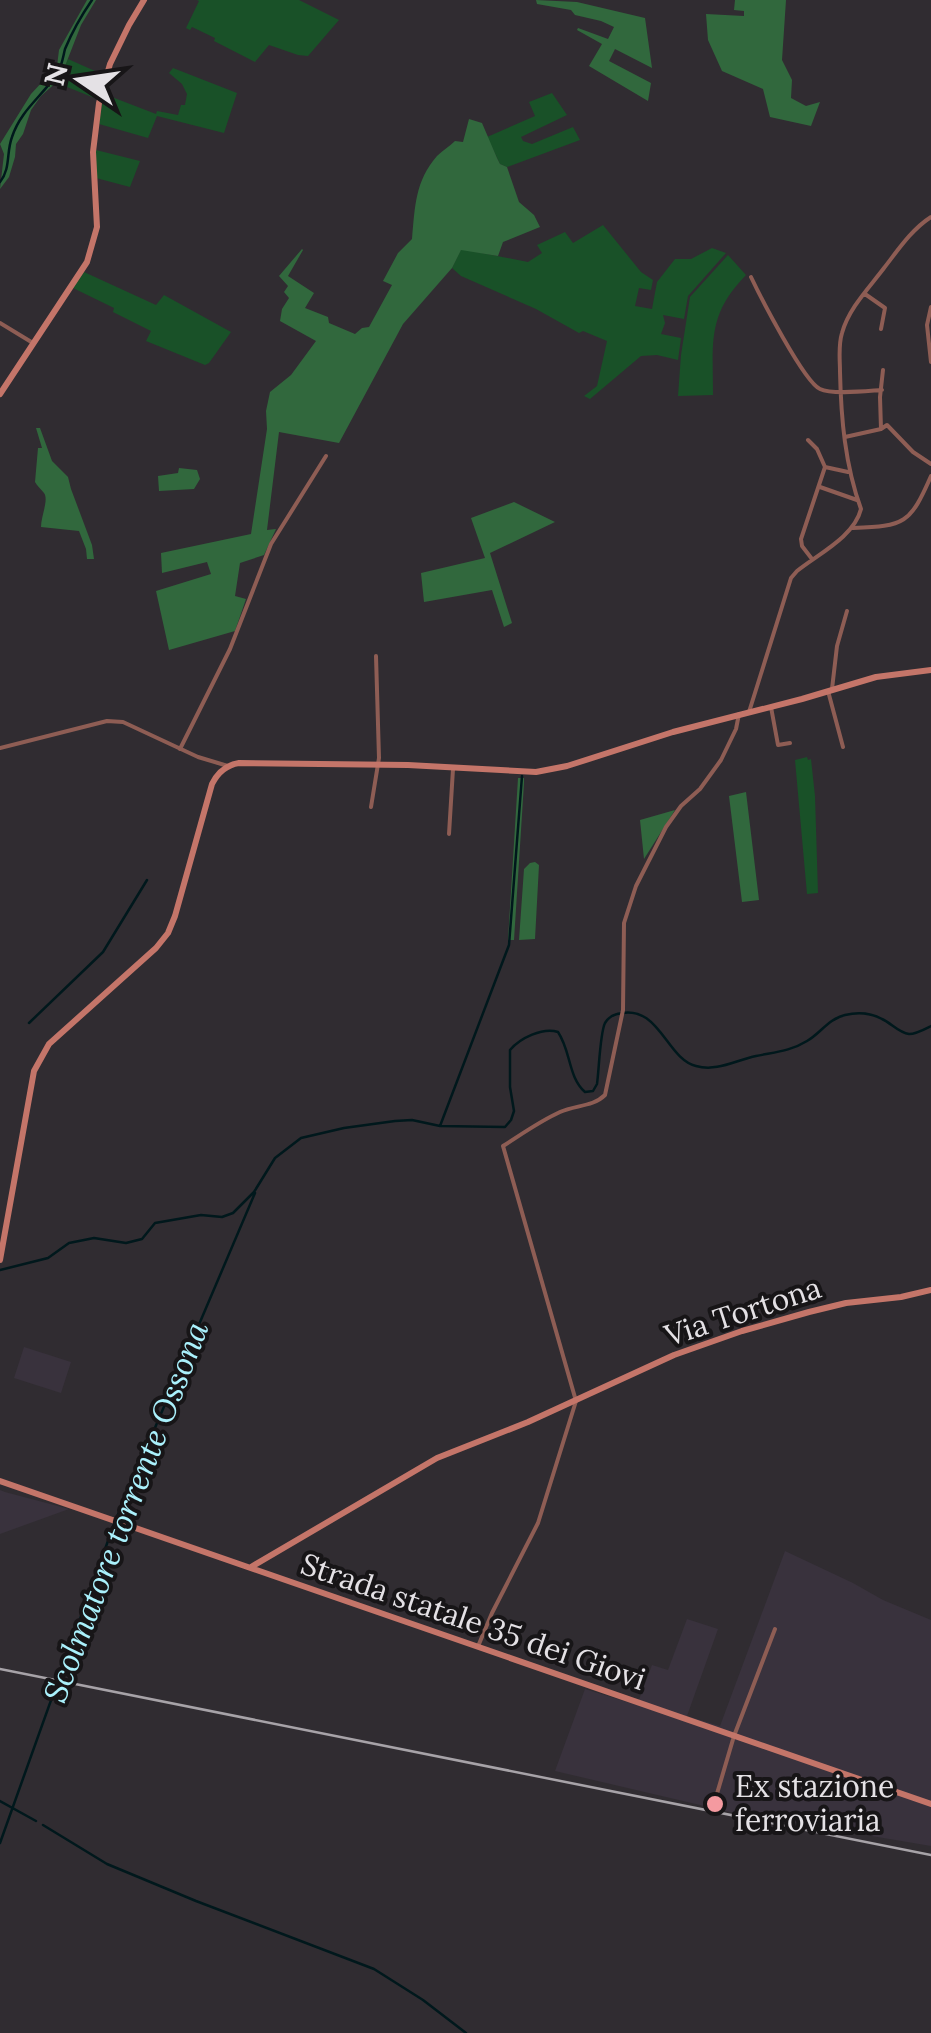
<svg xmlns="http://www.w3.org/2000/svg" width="931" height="2033" font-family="Lora,serif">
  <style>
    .built { fill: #39323d }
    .green { fill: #195128 }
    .forest { fill: #31683d }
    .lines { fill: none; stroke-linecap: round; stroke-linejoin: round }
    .stream { stroke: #00181c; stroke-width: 2.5 }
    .street { stroke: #8e5d54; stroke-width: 4 }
    .secondary { stroke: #c47569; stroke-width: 6 }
    .rail { stroke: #a7a3a8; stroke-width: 2.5 }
    .poi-dot { fill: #f49aa0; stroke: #171517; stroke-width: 4 }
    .labels { text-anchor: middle; stroke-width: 8; stroke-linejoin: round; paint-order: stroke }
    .street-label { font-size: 30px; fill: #e4e1e5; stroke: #171517 }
    .poi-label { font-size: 30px; fill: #e4e1e5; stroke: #171517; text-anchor: start }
    .water-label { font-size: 32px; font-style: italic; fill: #aaf1fc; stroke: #171517 }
  </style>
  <rect width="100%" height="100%" fill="#302c31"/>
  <path class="built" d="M24 1347 71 1362 61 1393 14 1378Z
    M0 1490 5 1492 69 1509 0 1534Z
    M785 1551 853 1583 883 1600 931 1620V1846L730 1812 555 1771 585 1689 637 1705 652 1665 668 1670 687 1619 718 1629 687 1716 720 1726Z"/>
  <path class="green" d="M197 0H299L339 20 308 56 298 55 269 45 255 62 214 41 215 38 192 27 190 30 186 28 199 1Z
    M68 59 104 75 97 99 57 83Z
    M173 68 237 93 224 133 157 116 148 138 99 124 104 94 156 114 157 111 178 115 181 105H185L187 94 182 84 169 73Z
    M552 93 567 115 521 137 523 141 532 144 573 127 580 140 507 167 500 164 487 137 535 116 529 102Z
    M96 150 140 161 130 187 96 178Z
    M603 225 641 272 653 280 651 290 639 288 635 306 652 309 657 282 675 259H691L712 248 726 253 688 296 684 319 663 315 665 323 661 334 681 338 678 360 657 355 641 356 590 399 584 396 597 386 607 341 583 331 579 333 536 309 461 276 452 268 461 249 528 262 542 253 537 245 565 232 573 243Z
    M728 255 746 275C707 315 713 342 713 395L678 396 681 355 690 297Z
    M84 272 156 305 164 295 231 332 209 363 205 365 146 341 151 331 113 312 114 308 73 288Z
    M807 757 808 760 811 759 815 796 818 893 807 894 795 760Z"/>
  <path class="forest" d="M87 0H96L81 25 60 79 41 96 31 110 23 134 16 144 15 157 9 177 0 189 4 154 0 144 31 94 57 66 59 50Z
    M536 0 577 2 645 18 652 68 615 49 609 61 651 83 648 101 589 66 602 44 577 30 578 28 608 39 614 27 601 21 575 15 571 10 537 4Z
    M735 0H786L782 60 792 80 791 98 806 106 820 102 811 126 770 117 763 89 722 71 708 40 706 14 744 16V11L734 10Z
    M469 119 482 123 497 158 500 164 507 167 519 202 534 215 540 227 503 242 498 256 461 250 452 268 403 324 339 443 279 432 267 530 276 529 264 555 240 563 235 596 246 599 235 631 169 650 156 591 211 574 207 562 162 573 161 553 251 534 267 429 266 411 270 392 291 375 316 341 280 321 282 309 289 298 284 292 288 286 279 276 302 249 303 250 288 276 314 293 305 308 328 317 329 323 355 334 362 328 369 327 392 285 383 281 398 253 412 239C415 207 415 181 437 156 443 150 449 147 455 141L463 142Z
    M36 428H40L52 461 68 477 71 489 92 545 94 559H87L86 549 79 531 41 527C41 516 49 500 44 493 41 489 37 486 35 482L38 448H42Z
    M179 468 197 470 200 479 194 489 159 491 158 476 178 473Z
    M514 502 555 522 490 553 512 623 504 627 492 590 424 602 421 573 485 558 471 518Z
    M518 778H524V783L514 940H508Z
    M746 792 759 900 742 902 729 796Z
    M675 810 644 859 640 820Z
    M535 862 539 865 535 939 519 940 524 869 530 863Z"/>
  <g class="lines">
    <path class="stream" d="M0 182C11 168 6 153 12 137 21 109 44 95 58 72 62 65 63 57 65 49 72 32 81 16 92 0
      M29 1023 103 952 147 880
      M440 1126 509 945 522 776
      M0 1270 48 1258 69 1243 94 1238 126 1243 142 1239 155 1223 201 1215 222 1217 233 1213 254 1192 275 1158 301 1138 344 1128 395 1121 412 1120 440 1126 505 1127 511 1120 514 1111 510 1087V1050C520 1038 543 1027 558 1032 571 1051 568 1077 585 1092L593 1091 597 1084C599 1070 600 1033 605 1023 608 1018 613 1015 617 1014 659 1002 666 1059 696 1066 717 1072 736 1060 756 1056 775 1052 791 1051 807 1041 821 1033 828 1019 845 1015 857 1012 871 1013 882 1019 891 1023 899 1033 909 1034 916 1034 925 1029 931 1026
      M117 1517 255 1193
      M0 1801 36 1821
      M43 1825 107 1864 196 1901 374 1969 423 2000 466 2033
      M0 1843 114 1524"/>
    <path class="street" d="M751 277C760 296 804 382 820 389 832 395 867 391 882 390
      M865 294 885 308 881 329
      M931 307 927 325 931 362
      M0 323 33 343
      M881 429 880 397 883 370
      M845 437 881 429 887 425 913 452 931 464
      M808 440 817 449 825 467 801 539 802 546 812 559
      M825 467 848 472
      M820 487 857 500
      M853 528C905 526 910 524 931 476
      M832 689 837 646 847 611
      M828 691 843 747
      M771 707 778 745 790 743
      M749 712 791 578 797 571C818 554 854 537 861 509 845 465 841 418 840 372 840 359 838 346 842 333 849 308 869 288 884 268 898 250 912 229 931 217
      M0 748 107 721 123 722 198 757 228 766
      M180 749 230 649 271 544 326 456
      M371 807 379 758 376 656
      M449 834 453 769
      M479 1644 492 1613 538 1523 576 1401 503 1146C522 1134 540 1121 560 1112 575 1105 593 1107 605 1095L623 1010 624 923 636 886 666 827 681 806 700 789 721 760 736 729 739 714
      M716 1797 734 1736 775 1629"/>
    <path class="secondary" d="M0 394 87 262 97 227 93 152 99 103 110 64 129 25 144 0
      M0 1260 34 1071 49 1044 156 948 168 933 175 916 212 784C218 772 226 765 239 763L408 765 536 772 567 766 673 732 802 699 876 677 931 670
      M0 1481 931 1804
      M251 1567 437 1458 528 1422 674 1355 742 1331 809 1312 846 1303 901 1297 931 1290"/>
    <path class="rail" d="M0 1669 931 1855"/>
  </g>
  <circle class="poi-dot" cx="715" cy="1804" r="10"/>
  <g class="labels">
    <g class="street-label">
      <text transform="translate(743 1312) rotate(-18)" y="10">Via Tortona</text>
      <text transform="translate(473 1622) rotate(19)" y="10">Strada statale 35 dei Giovi</text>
    </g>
    <g class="poi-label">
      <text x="735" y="1797">Ex stazione<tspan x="735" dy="34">ferroviaria</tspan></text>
    </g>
    <g class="water-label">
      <text transform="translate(126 1512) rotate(-69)" y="11">Scolmatore torrente Ossona</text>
    </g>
  </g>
  <g transform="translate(80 80) rotate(283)" stroke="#171517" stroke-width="8" paint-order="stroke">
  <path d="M0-8L18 38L0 25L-18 38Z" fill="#e4e1e5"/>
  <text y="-15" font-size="28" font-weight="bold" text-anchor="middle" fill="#e4e1e5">N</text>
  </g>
</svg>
